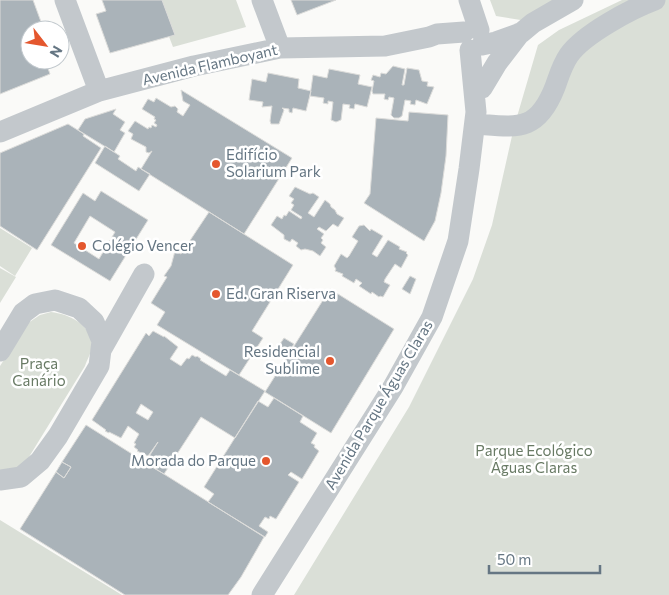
<svg xmlns="http://www.w3.org/2000/svg" width="669" height="595" font-family="Commissioner,sans-serif">
  <style>
    .green { fill: #dadfd7 }
    .building { fill: #aab3b9; stroke: #dcdcda; fill-rule: evenodd }
    .lines { fill: none; stroke-linecap: round; stroke-linejoin: round }
    .minor { stroke: #c3c8cc; stroke-width: 21 }
    .poi-dot { fill: #e4572e; stroke: #fff; stroke-width: 2 }
    .labels { text-anchor: middle; stroke-width: 5; stroke-linejoin: round; paint-order: stroke }
    .street-label { font-size: 15px; fill: #657683; stroke: #fff }
    .poi-label { font-size: 15px; fill: #657683; stroke: #fff; text-anchor: start }
    .park-label { font-size: 15px; fill: #687a64; stroke: #fff }
  </style>
  <rect width="100%" height="100%" fill="#fafaf8"/>
  <path class="green" d="M155 0H236L246 27 173 47Z
    M490 0H567L533 22 496 16Z
    M622 0H669V595H294L409 407 473 279 492 225 514 127 538 45 559 30Z
    M0 228 32 248 15 276 0 266Z
    M0 268 16 277 0 303Z
    M51 312C69 314 93 325 92 347 91 353 87 360 85 366L24 465 0 475V366L28 323 40 315Z
    M0 520 122 595H0Z"/>
  <path class="building" d="M0 0H33L44 30H30V60H45L50 74 0 94Z
    M102 0H162L175 35 110 53 96 14 106 11Z
    M291 0H336L297 15Z
    M393 66 405 69 402 85H404L407 68 419 70 422 81 428 82 427 86 434 87 427 104 416 100 415 105 410 104 411 101 405 100 402 116 399 118H394L391 115 394 98 389 97 388 100 384 99 385 94H373L372 91 374 81 371 80 373 75 380 77 381 73 386 74Z
    M329 69 360 75 358 84 372 87 367 107 355 104 354 109 349 108 350 105 343 104 341 120 336 122 331 120 333 102 328 101V104L323 103 324 98 310 96 313 75 327 78Z
    M268 73 299 79 298 88 311 91 306 111 293 108 292 113 289 112V109L282 108 284 110 279 124H271L270 121 272 106 262 107 263 102 249 100 252 79 266 82Z
    M181 90 292 158 244 234 141 169 152 151 149 153 146 152V147L131 139 133 134 128 131 135 121 148 129 149 127 151 128 152 125 156 127 157 125 154 123 156 120 154 119 155 117 142 109 148 99 154 102 156 98 171 107 175 106 178 109 177 112 183 116 190 105 183 101Z
    M116 109 113 114 125 122 120 130 125 133 114 152 78 130 85 119Z
    M409 112 448 115 446 156 441 193 435 221 424 241 364 203 370 194 376 118 408 121Z
    M68 124 84 134 83 136 101 148 37 250 0 226V153Z
    M105 146 120 156 118 159 136 171 138 167 150 174 139 191 95 163Z
    M295 187 310 194 313 193 319 197 308 213 314 217 325 200 330 204 331 207 335 210 337 214 344 218 338 227 333 224 326 231 319 227 317 229 324 234 321 238 323 240 321 243 326 247 320 256 313 251 305 249 301 250 296 246 298 243 292 239 290 242 284 239V235L271 225 277 216 282 219 284 215 286 216 289 211 301 219 302 217 291 210 294 205 291 203 294 199 289 196Z
    M101 191 148 220 110 281 51 245 83 193 95 201ZM90 216 115 232 99 259 74 243Z
    M209 212 293 265 252 331 263 338 239 375 157 325 165 312 151 303 167 277 164 276 171 266 175 251 181 254Z
    M364 225 370 231 371 229 383 236 372 254 377 257 388 240 400 247 399 249 407 252 406 253 408 255 401 268 395 264 385 279 384 282 390 285 383 297 380 296 379 297 372 292 371 294 359 286 362 283 356 279 354 283 342 276 343 274 335 271 336 269 334 266 341 254 347 258 349 256 358 241 352 237 359 226Z
    M410 276 416 279 410 294 402 289Z
    M330 289 394 329 331 433 265 392Z
    M153 331 164 337V336L178 347 170 359 181 366 187 358 189 359 192 355 196 357 197 356 201 359 200 360 226 376 230 370 265 391 235 438 201 417 164 474 145 463 158 442 148 456 137 451 138 450 134 447 136 444 134 443 139 434 128 426 121 438 109 432V433L105 431 106 430 92 420 146 333 149 336ZM141 404 153 412 148 420 136 413Z
    M284 338 294 344 288 353 278 347Z
    M274 398 303 416 300 422 317 433 311 443 315 445 314 447 319 451 302 479 291 472 288 475 299 482 276 519 270 516 269 519 265 517 259 526 268 532 265 537 208 502 214 494 204 487 258 401 268 407Z
    M86 425 264 537 241 577 228 595H125L20 529 56 472 64 478 71 467 62 462Z
    M62 462 71 467 64 478 56 472Z"/>
  <g class="lines">
    <path class="minor" d="M65 0 99 91
      M262 0 280 48
      M469 0 479 30
      M482 45 496 42 521 33 533 23 573 0
      M482 88 497 63 520 33
      M475 124C517 127 537 133 555 87 559 76 562 65 569 55 584 34 631 9 655 0
      M0 132 99 91 194 66 280 48 385 46 429 37 437 34 464 32
      M101 350 144 274
      M0 351 23 313 35 304 55 300 79 308 94 322 102 341 99 366 58 436 40 461 21 477 0 480
      M262 595 393 387 432 317 458 241 469 169 476 112 470 50"/>
  </g>
  <g class="poi-dot">
    <circle cx="216" cy="164" r="5"/>
    <circle cx="82" cy="246" r="5"/>
    <circle cx="216" cy="294" r="5"/>
    <circle cx="330" cy="361" r="5"/>
    <circle cx="266" cy="461" r="5"/>
  </g>
  <g class="labels">
    <g class="street-label">
      <text transform="translate(210 65) rotate(-13)" y="5">Avenida Flamboyant</text>
      <text transform="translate(379 405) rotate(-59)" y="5">Avenida Parque Águas Claras</text>
    </g>
    <g class="poi-label">
      <text x="226" y="160">Edifício<tspan x="226" dy="17">Solarium Park</tspan></text>
      <text x="92" y="251">Colégio Vencer</text>
      <text x="226" y="299">Ed. Gran Riserva</text>
      <text x="320" y="357" text-anchor="end">Residencial<tspan x="320" dy="17">Sublime</tspan></text>
      <text x="256" y="466" text-anchor="end">Morada do Parque</text>
    </g>
    <g class="park-label">
      <text x="39" y="369">Praça<tspan x="39" dy="17">Canário</tspan></text>
      <text x="534" y="456">Parque Ecológico<tspan x="534" dy="17">Águas Claras</tspan></text>
    </g>
  </g>
  <g transform="translate(45 45) rotate(121)"><circle r="24" fill="#ffffff" stroke="#c1c8cd"/>
  <path d="M0-4L9 19L0 12L-9 19Z" fill="#e4572e"/>
  <text y="-8" font-size="14" font-weight="bold" text-anchor="middle" fill="#657683">N</text>
  </g>
  <path d="M489 565v8h111v-8" fill="none" stroke="#657683" stroke-width="2.5"/>
  <text x="497" y="565" font-size="15" fill="#657683" stroke="#ffffff" stroke-width="4" paint-order="stroke">50 m</text>
</svg>
